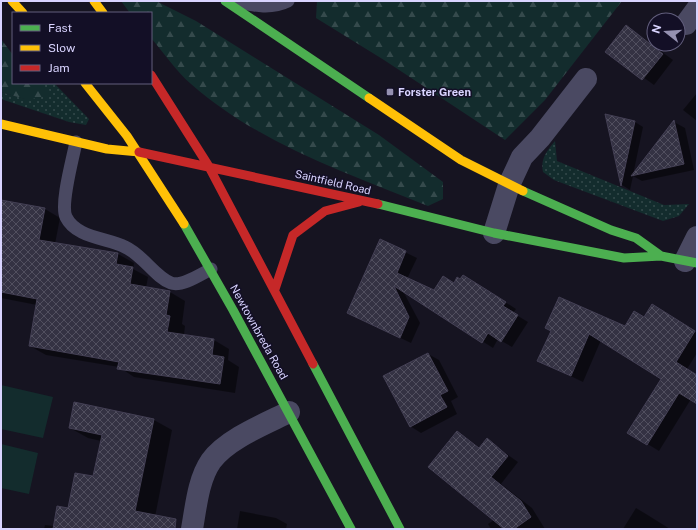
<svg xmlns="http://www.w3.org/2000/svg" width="698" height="530" font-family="'Public Sans',sans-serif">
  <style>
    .grass { fill: url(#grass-dots) }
    .forest { fill: url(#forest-firs) }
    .pitch { fill: #132c2d }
    .shadow { fill: #0007 }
    .building { fill: url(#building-cross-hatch); stroke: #433f54 }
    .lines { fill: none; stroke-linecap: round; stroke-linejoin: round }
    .lane { stroke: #4a4962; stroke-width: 13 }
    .street { stroke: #4a4962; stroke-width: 22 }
    .fast { stroke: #4caf50; stroke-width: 9 }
    .slow { stroke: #ffc107; stroke-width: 9 }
    .jam { stroke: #c62828; stroke-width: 9 }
    .poi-dot { fill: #9591b1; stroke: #130f26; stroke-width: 1.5 }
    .labels { text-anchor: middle; stroke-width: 3; stroke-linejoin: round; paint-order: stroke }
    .poi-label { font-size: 11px; font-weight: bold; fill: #d9d4ff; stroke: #130f26; text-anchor: start }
    .street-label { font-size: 11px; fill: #d9d4ff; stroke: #130f26 }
  </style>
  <defs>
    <pattern id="grass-dots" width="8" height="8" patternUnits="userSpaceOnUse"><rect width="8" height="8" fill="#132c2d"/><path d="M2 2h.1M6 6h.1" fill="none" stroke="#354a4c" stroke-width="1.8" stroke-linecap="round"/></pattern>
    <pattern id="forest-firs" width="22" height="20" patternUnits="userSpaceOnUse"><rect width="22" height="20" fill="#132c2d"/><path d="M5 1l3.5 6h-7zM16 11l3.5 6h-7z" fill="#354a4c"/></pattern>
    <pattern id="building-cross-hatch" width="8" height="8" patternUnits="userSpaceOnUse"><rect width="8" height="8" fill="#343243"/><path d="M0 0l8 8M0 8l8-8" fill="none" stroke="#514f5f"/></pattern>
  </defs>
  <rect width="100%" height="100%" fill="#161421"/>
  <path class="grass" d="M23 83H54L89 119 86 125 69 122 1 99V92L26 99Z
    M555 141 557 161 664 205 689 204 679 216 663 221 554 180 543 172C540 159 547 151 555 141Z"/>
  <path class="forest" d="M121 1H156L196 21 379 135 443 182V199L428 206C346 173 258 143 191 84 176 71 164 53 151 38V13H130Z
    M317 1H622L545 100 505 140 384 60 316 18Z
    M1 39 13 55V83H41L53 94 28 100 1 92Z"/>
  <path class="pitch" d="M1 385 53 397 43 438 1 429Z
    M1 444 38 453 29 494 1 488Z"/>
  <path class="shadow" d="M626 26 673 60 654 85 607 51Z
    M697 93V121L683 110Z
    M606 116 635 122 643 127 633 175 674 122 685 128 694 170 642 181 633 176 630 190 622 185Z
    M1 201 45 209 60 218 55 244 118 254 134 263 133 269 148 277 146 288 170 292 185 301 182 324 185 326 184 335 214 340 229 349 228 360 239 367 235 393 134 377 119 367 46 355 30 346 37 305 1 298Z
    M380 240 417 258 407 279 434 291 444 277 455 283 474 282 516 309 513 313 528 322 512 347 498 339 493 348 403 291 420 323 411 343 348 313Z
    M663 311 697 333V353L687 369 697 375V402L691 399 659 451 628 432 662 378 601 340 583 382 539 361 552 331 625 327Z
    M428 354 439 360 458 397 451 401 457 414 421 433 410 426Z
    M154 420 172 430 155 517 170 529H44L45 525 54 526 94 477 101 441 88 438 70 428Z
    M458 432 480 448 487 440 518 462 501 484 532 508 545 529H491L488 524 494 520Z
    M636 508 646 514 670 529H623Z
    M240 511 276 518 287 524 286 529H237Z"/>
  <path class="building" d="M626 25 663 54 642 80 605 52Z
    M605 114 635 121 621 186Z
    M674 120 684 164 631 176Z
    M1 200 45 208 39 240 118 253 116 264 133 267 130 284 170 291 166 315 170 316 167 332 214 339 212 355 224 357 220 384 117 369 119 362 29 346 37 299 1 292Z
    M380 239 406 251 397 273 434 290 443 276 454 283 457 277 460 279 463 275 506 302 503 306 518 315 501 342 488 333 482 343 394 286 409 317 400 338 347 313Z
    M559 297 625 326 634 311 644 317 652 304 695 331 676 362 697 375V404L679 393 647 445 627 433 661 379 589 334 571 376 537 361 551 331 545 328Z
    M428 353 448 391 440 395 447 407 410 427 383 376Z
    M74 402 154 419 135 511 176 519 175 529H53L57 506 68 508 75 473 93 476 102 435 69 428Z
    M457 431 479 448 487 438 508 456 491 477 521 501 531 517 514 529H504L428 467Z"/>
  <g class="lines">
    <path class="lane" d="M233 1C252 5 270 10 288 1
      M76 142C73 158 60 204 66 217 76 238 108 238 125 247 143 255 155 277 171 283 182 287 201 274 211 269"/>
    <path class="street" d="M686 24 697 9
      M494 233 509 185 522 157 540 138 586 79
      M685 261 697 237
      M192 529C196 507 198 480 211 461 227 439 265 424 289 412"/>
    <path class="fast" d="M225 1 369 98
      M523 191 611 230 636 238 661 256
      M378 204 494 233 624 258 661 256 697 263
      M184 224 233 310 351 529
      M313 364 400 529"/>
    <path class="slow" d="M12 1 23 13
      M94 1 103 13
      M85 83 127 136 184 224
      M369 98 461 160 523 191
      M1 124 107 149 139 152"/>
    <path class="jam" d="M151 75 208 165 313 364
      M139 152 378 204
      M275 289 293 235 325 211 359 202"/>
  </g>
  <rect class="poi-dot" x="386" y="88" width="8" height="8" rx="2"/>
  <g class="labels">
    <g class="poi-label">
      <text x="398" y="96">Forster Green</text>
    </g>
    <g class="street-label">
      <text transform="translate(333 182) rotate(13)" y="4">Saintfield Road</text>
      <text transform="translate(259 332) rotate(61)" y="4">Newtownbreda Road</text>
    </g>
  </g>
  <rect width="698" height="530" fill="none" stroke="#d9d4ff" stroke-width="4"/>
  <rect x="12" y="12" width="140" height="72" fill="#130f26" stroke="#625e7d"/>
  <rect x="20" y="25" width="20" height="6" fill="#4caf50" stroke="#625e7d"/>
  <text x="48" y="32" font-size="12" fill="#d9d4ff">Fast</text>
  <rect x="20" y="45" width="20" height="6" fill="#ffc107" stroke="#625e7d"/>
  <text x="48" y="52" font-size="12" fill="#d9d4ff">Slow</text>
  <rect x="20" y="65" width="20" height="6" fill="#c62828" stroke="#625e7d"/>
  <text x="48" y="72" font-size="12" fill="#d9d4ff">Jam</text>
  <g transform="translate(666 32) rotate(287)"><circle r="19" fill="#130f26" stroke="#625e7d"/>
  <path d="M0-3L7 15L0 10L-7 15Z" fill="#9591b1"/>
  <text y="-6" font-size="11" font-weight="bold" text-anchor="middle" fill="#d9d4ff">N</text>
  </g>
</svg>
